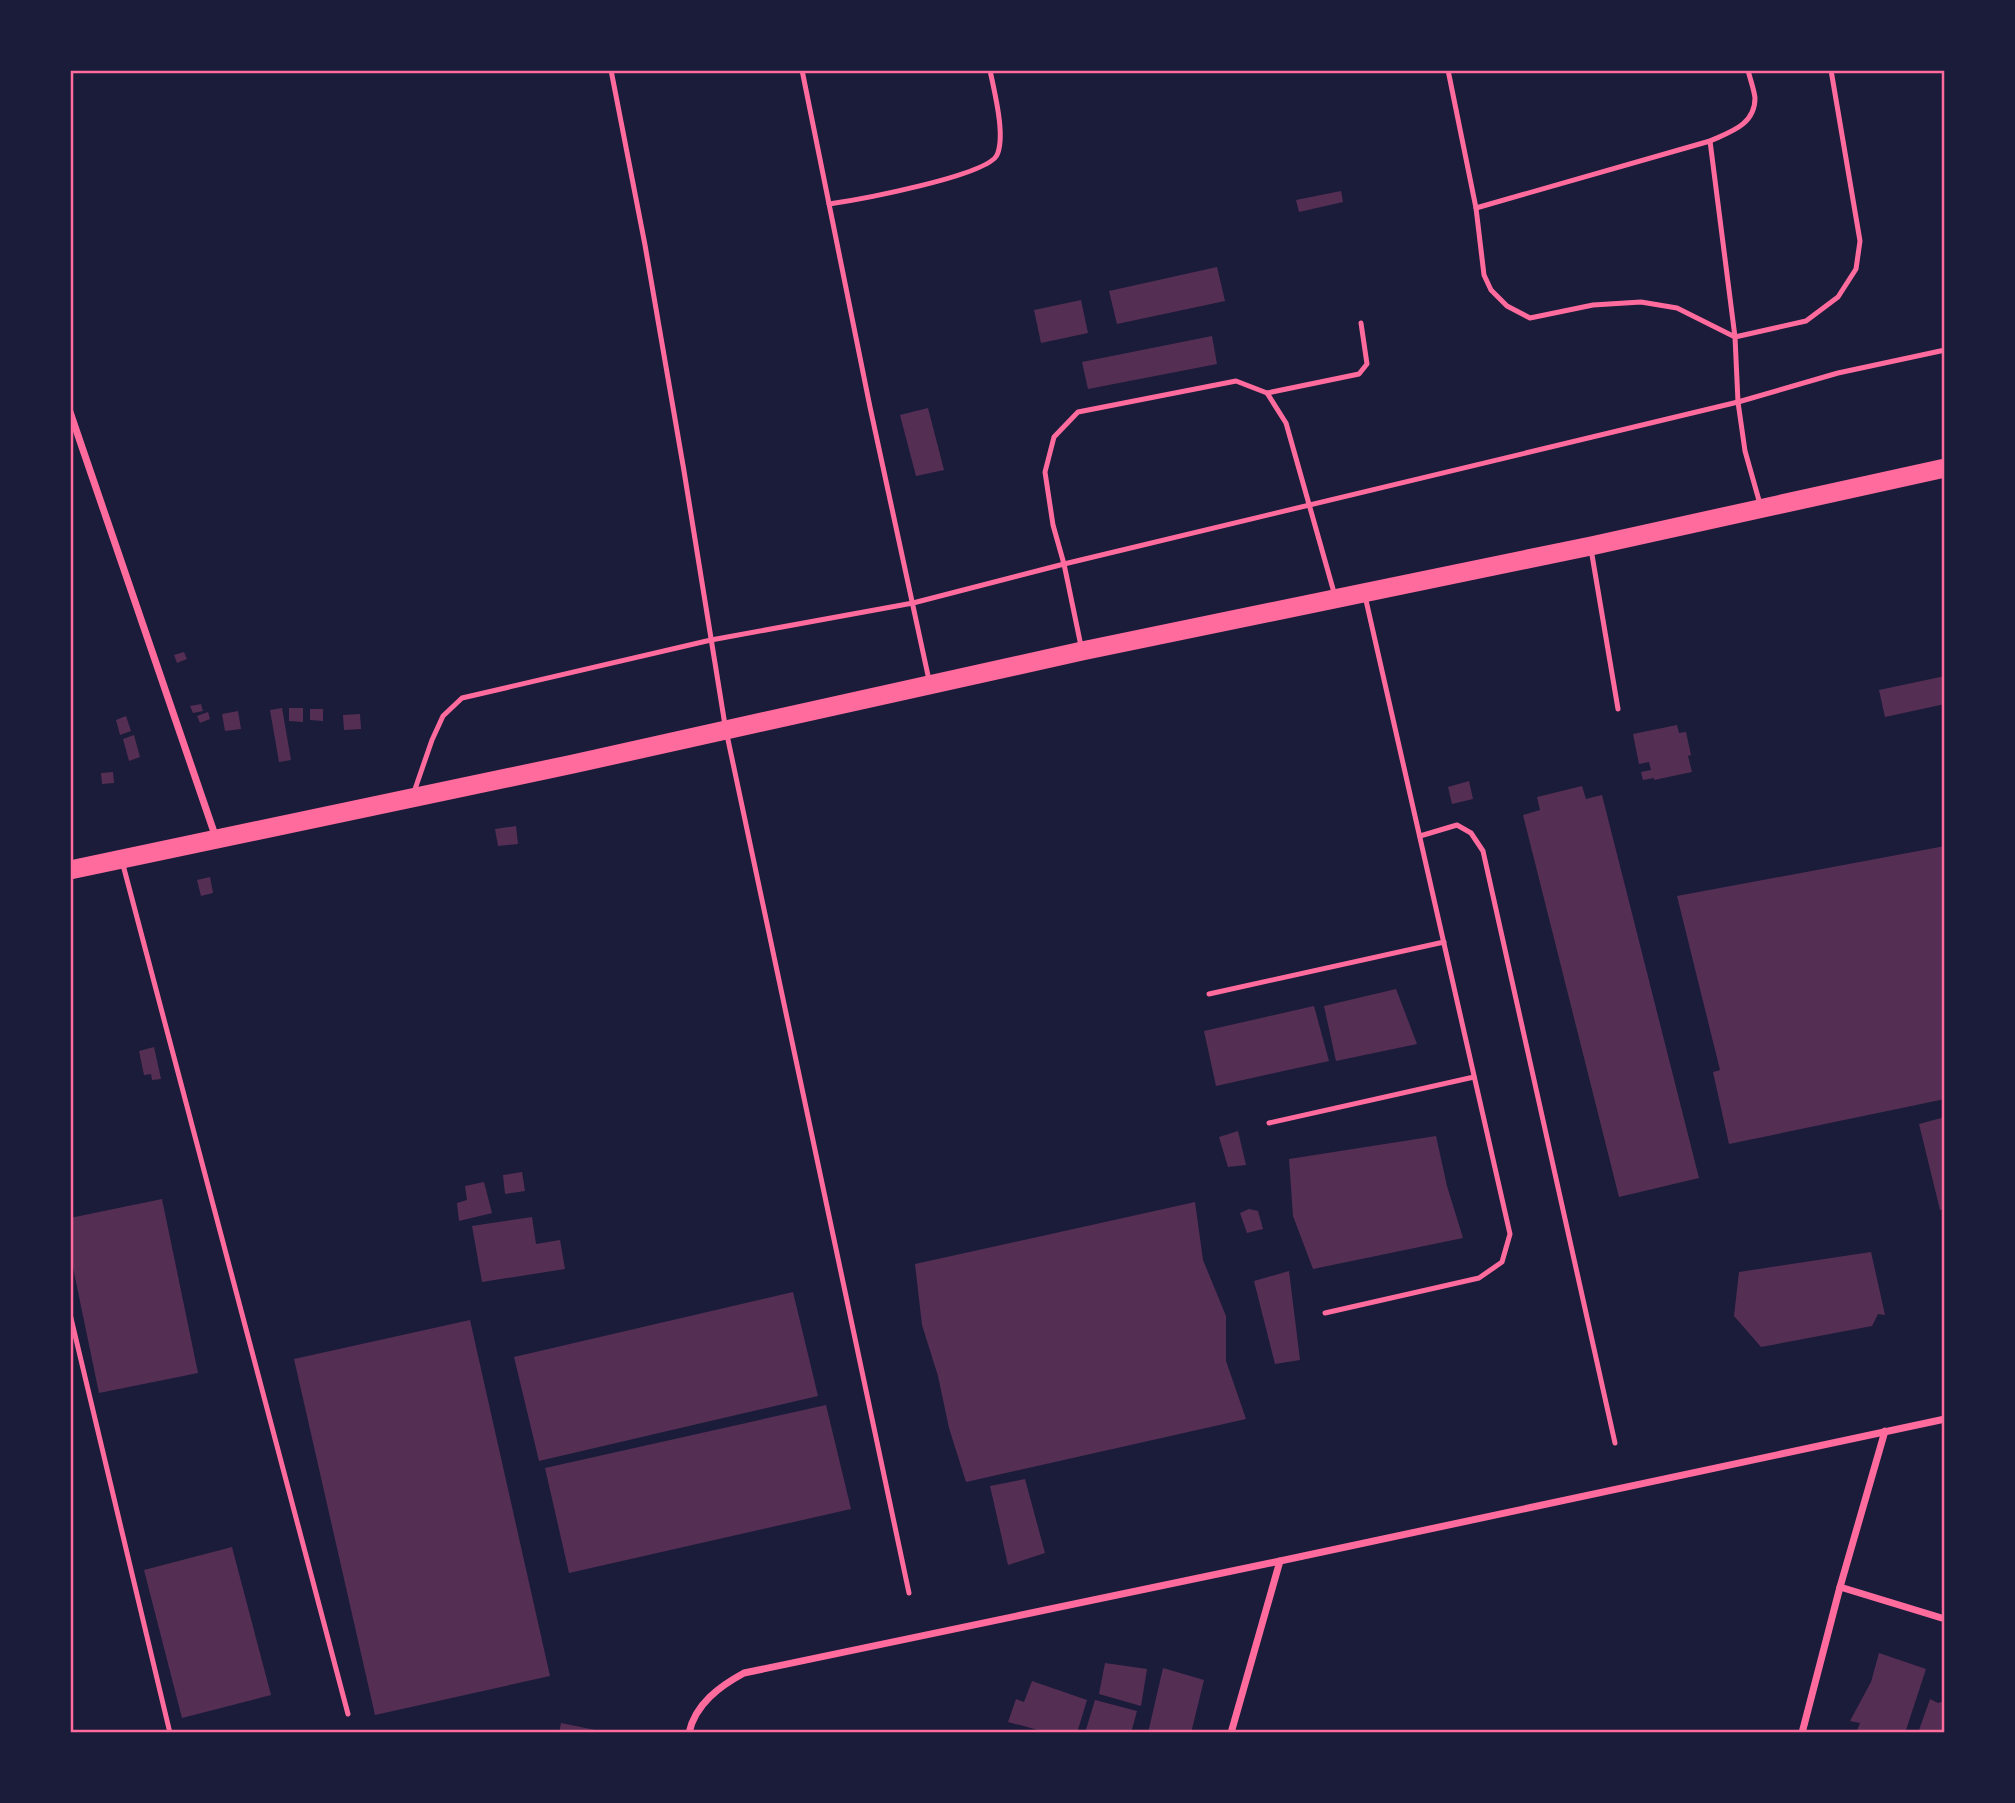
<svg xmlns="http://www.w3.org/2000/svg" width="2015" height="1803" viewBox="0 0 2015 1803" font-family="'Space Grotesk',sans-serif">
  <rect width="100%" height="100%" fill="#1b1b3a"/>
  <g fill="#542f53">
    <path d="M 1341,191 L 1343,202 L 1299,212 L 1296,200 Z"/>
    <path d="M 1217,267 L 1225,301 L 1117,324 L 1109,291 Z"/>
    <path d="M 1081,300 L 1088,333 L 1041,343 L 1034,310 Z"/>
    <path d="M 1212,336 L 1217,364 L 1088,389 L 1082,362 Z"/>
    <path d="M 928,408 L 944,470 L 916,476 L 900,415 Z"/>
    <path d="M 184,652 L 187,659 L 177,663 L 174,655 Z"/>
    <path d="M 1945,676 L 1945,704 L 1885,717 L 1879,690 Z"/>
    <path d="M 201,704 L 203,711 L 193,713 L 190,706 Z"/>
    <path d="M 282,708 L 291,760 L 279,762 L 270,710 Z"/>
    <path d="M 289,708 L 303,708 L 303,722 L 289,721 Z"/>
    <path d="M 310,709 L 323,709 L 323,721 L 310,720 Z"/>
    <path d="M 238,711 L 241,729 L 225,731 L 222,714 Z"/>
    <path d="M 208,712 L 210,719 L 200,723 L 197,716 Z"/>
    <path d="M 360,714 L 361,729 L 344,730 L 343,715 Z"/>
    <path d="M 126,716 L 131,731 L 120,735 L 116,720 Z"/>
    <path d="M 1677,725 L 1679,733 L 1686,732 L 1691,755 L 1688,756 L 1692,772 L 1654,780 L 1654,778 L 1643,780 L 1641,772 L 1651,770 L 1649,762 L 1639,764 L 1633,734 Z"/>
    <path d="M 134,735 L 140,757 L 129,761 L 123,739 Z"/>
    <path d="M 113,772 L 114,783 L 102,784 L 101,773 Z"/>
    <path d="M 1469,781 L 1473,799 L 1452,804 L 1448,787 Z"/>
    <path d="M 1582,786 L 1586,799 L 1602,795 L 1699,1178 L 1619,1197 L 1523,815 L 1540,810 L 1537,797 Z"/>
    <path d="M 516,826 L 518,844 L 498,846 L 495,829 Z"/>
    <path d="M 1945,846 L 1945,1099 L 1729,1144 L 1713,1072 L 1720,1070 L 1677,896 Z"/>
    <path d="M 210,877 L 213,893 L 201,896 L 197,880 Z"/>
    <path d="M 1396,989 L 1417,1044 L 1336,1061 L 1324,1006 Z"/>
    <path d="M 1314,1006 L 1329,1061 L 1216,1086 L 1204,1031 Z"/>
    <path d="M 154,1047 L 161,1079 L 152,1080 L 151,1074 L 144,1075 L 139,1051 Z"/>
    <path d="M 1945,1117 L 1945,1209 L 1940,1210 L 1919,1124 Z"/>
    <path d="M 1238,1131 L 1246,1165 L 1228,1167 L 1219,1137 Z"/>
    <path d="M 1436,1136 L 1447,1186 L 1463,1238 L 1313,1269 L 1293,1216 L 1289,1159 Z"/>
    <path d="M 522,1172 L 525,1191 L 505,1194 L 503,1175 Z"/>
    <path d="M 484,1182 L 492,1213 L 459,1221 L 457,1203 L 467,1200 L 465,1186 Z"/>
    <path d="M 162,1199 L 198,1373 L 99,1393 L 70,1253 L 70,1218 Z"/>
    <path d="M 1195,1202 L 1203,1260 L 1226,1316 L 1226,1361 L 1246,1419 L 966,1482 L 949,1428 L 938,1376 L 922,1325 L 915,1264 Z"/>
    <path d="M 1249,1209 L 1258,1211 L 1263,1229 L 1247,1233 L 1240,1213 Z"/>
    <path d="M 532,1217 L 536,1244 L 560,1240 L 565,1269 L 482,1282 L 472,1226 Z"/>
    <path d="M 1871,1252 L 1885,1315 L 1878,1314 L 1872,1326 L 1761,1347 L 1734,1316 L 1739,1272 Z"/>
    <path d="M 1289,1271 L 1300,1360 L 1275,1364 L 1254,1281 Z"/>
    <path d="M 793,1292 L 818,1396 L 539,1461 L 514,1357 Z"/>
    <path d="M 470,1320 L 550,1676 L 375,1715 L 294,1359 Z"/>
    <path d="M 826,1405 L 851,1509 L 569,1573 L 545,1468 Z"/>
    <path d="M 1025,1479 L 1045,1553 L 1008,1565 L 990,1486 Z"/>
    <path d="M 232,1547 L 271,1695 L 182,1718 L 144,1570 Z"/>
    <path d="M 1879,1653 L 1926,1669 L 1905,1733 L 1856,1733 L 1860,1723 L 1850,1721 L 1871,1682 Z"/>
    <path d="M 1105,1663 L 1147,1669 L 1141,1706 L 1099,1694 Z"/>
    <path d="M 1163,1668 L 1204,1680 L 1191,1733 L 1148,1733 Z"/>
    <path d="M 1032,1681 L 1087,1700 L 1077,1733 L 1041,1733 L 1042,1731 L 1008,1722 L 1016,1699 L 1024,1702 Z"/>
    <path d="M 1930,1699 L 1938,1703 L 1945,1701 L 1945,1733 L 1918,1733 Z"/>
    <path d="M 1095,1700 L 1137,1711 L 1131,1733 L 1085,1733 Z"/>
    <path d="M 561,1723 L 605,1732 L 605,1733 L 559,1733 Z"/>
  </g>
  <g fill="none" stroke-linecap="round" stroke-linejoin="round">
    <g stroke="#ff6b9d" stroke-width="5">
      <path d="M 611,70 L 645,245 L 684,471 L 725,725"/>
      <path d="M 802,70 L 870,407 L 929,680"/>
      <path d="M 1448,70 L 1476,208 L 1484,275 L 1491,290 L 1507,306 L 1530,318 L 1593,305 L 1641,302 L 1677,308 L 1735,337 L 1806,321 L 1838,297 L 1856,269 L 1860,241 L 1831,70"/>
      <path d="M 1710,141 C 1730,132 1755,125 1755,98 C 1754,89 1750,79 1748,70"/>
      <path d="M 829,204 C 857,200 987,176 997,155 C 1006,135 994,91 990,70"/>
      <path d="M 1476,208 L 1710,141 L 1735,337 L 1738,402 L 1745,451 L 1760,504"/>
      <path d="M 1267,393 L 1359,374 L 1367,364 L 1361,323"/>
      <path d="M 1591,549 L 1618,709"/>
      <path d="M 1081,646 L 1064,564 L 1053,525 L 1045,472 L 1054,437 L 1078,412 L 1236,381 L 1267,393 L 1286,423 L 1335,596"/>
      <path d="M 727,735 L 909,1593"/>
      <path d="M 414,792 L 432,740 L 443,716 L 462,698 L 711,640 L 913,603 L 1064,564 L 1738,402 L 1838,373 L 1945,350"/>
      <path d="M 1420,836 L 1457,825 L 1471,833 L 1483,851 L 1615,1443"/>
      <path d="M 122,861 L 348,1714"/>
      <path d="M 1209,994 L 1444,942"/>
      <path d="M 1269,1123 L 1474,1077"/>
      <path d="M 1325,1313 L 1479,1278 L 1502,1262 L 1510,1234 L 1365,596"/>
      <path d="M 70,1314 L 170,1733"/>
    </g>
    <g stroke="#ff6b9d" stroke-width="7">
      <path d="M 70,412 L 216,838"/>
      <path d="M 1840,1587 L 1945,1619"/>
      <path d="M 689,1733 C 695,1704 720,1686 744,1673 L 1280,1561 L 1945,1419"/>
      <path d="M 1231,1733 L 1280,1561"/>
      <path d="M 1802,1733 L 1840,1587 L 1885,1431"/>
    </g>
    <path stroke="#ff6b9d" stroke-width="19" d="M 70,870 L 573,764 L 1082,651 L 1591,546 L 1945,468"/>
  </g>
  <rect width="2015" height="1803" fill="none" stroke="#1b1b3a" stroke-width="144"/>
  <rect x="72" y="72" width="1871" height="1659" fill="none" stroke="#ff6b9d" stroke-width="2.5"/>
</svg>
